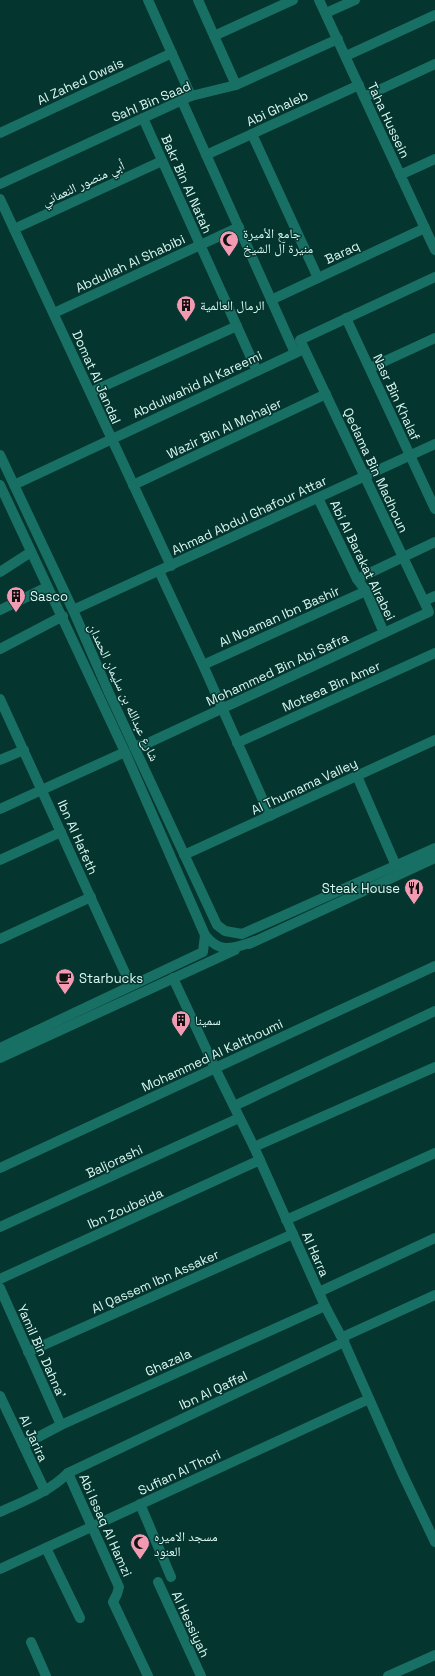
<svg xmlns="http://www.w3.org/2000/svg" width="435" height="1676" viewBox="0 0 435 1676" font-family="'Space Grotesk','Noto Naskh Arabic',sans-serif">
  <rect width="100%" height="100%" fill="#05352f"/>
  <g fill="none" stroke-linecap="round" stroke-linejoin="round">
    <g stroke="#187065" stroke-width="10">
      <path d="M 148,0 L 191,96"/>
      <path d="M 198,0 L 236,85"/>
      <path d="M 319,0 L 435,250"/>
      <path d="M 326,13 L 355,0"/>
      <path d="M 214,36 L 293,0"/>
      <path d="M 346,56 L 435,15"/>
      <path d="M 364,97 L 435,64"/>
      <path d="M 182,101 L 295,353"/>
      <path d="M 143,118 L 257,371"/>
      <path d="M 0,133 L 172,53"/>
      <path d="M 252,134 L 318,278"/>
      <path d="M 206,155 L 359,85"/>
      <path d="M 400,175 L 435,159"/>
      <path d="M 0,184 L 191,96 L 236,85 L 338,39"/>
      <path d="M 0,199 L 171,566"/>
      <path d="M 14,229 L 162,161"/>
      <path d="M 271,300 L 425,228"/>
      <path d="M 54,313 L 239,227"/>
      <path d="M 346,318 L 435,509"/>
      <path d="M 370,368 L 435,338"/>
      <path d="M 91,392 L 237,326"/>
      <path d="M 0,455 L 73,610 L 109,693 L 217,925 L 225,931 L 242,934 L 435,848"/>
      <path d="M 0,485 L 125,752 L 205,935 C 221,955 233,948 255,941"/>
      <path d="M 14,485 L 304,349"/>
      <path d="M 133,485 L 326,394"/>
      <path d="M 318,498 L 357,579 L 366,591 L 384,633"/>
      <path d="M 159,571 L 203,665 L 270,816"/>
      <path d="M 0,572 L 31,552"/>
      <path d="M 357,579 L 435,542"/>
      <path d="M 424,601 L 435,596"/>
      <path d="M 0,610 L 47,587"/>
      <path d="M 73,610 L 435,444"/>
      <path d="M 0,649 L 63,616"/>
      <path d="M 203,665 L 366,591"/>
      <path d="M 0,699 L 131,986"/>
      <path d="M 237,743 L 435,653"/>
      <path d="M 135,746 L 146,744 L 429,612 L 300,340 L 435,277"/>
      <path d="M 0,760 L 24,750"/>
      <path d="M 357,776 L 396,866"/>
      <path d="M 0,809 L 125,752"/>
      <path d="M 184,855 L 435,740"/>
      <path d="M 0,860 L 61,832"/>
      <path d="M 0,939 L 91,897"/>
      <path d="M 249,944 L 435,858"/>
      <path d="M 173,978 L 215,1068 L 254,1147 L 325,1306 L 344,1342 L 402,1473 L 435,1542"/>
      <path d="M 0,1048 L 203,952 L 205,935"/>
      <path d="M 0,1058 L 235,950"/>
      <path d="M 234,1106 L 435,1011"/>
      <path d="M 254,1147 L 435,1067"/>
      <path d="M 0,1168 L 435,966"/>
      <path d="M 286,1220 L 435,1153"/>
      <path d="M 0,1227 L 239,1118"/>
      <path d="M 0,1279 L 260,1160"/>
      <path d="M 0,1288 L 61,1425"/>
      <path d="M 319,1292 L 435,1238"/>
      <path d="M 28,1352 L 293,1234"/>
      <path d="M 0,1396 L 45,1491"/>
      <path d="M 23,1445 L 61,1425 L 325,1306"/>
      <path d="M 68,1473 L 119,1587 L 117,1594 L 113,1602 L 148,1676"/>
      <path d="M 140,1504 L 171,1577"/>
      <path d="M 0,1512 C 24,1501 49,1492 68,1473 L 344,1342 L 345,1336 L 435,1295"/>
      <path d="M 46,1548 L 80,1618"/>
      <path d="M 0,1569 L 369,1399"/>
      <path d="M 158,1582 L 201,1676"/>
      <path d="M 31,1642 L 46,1676"/>
      <path d="M 388,1676 L 435,1655"/>
    </g>
  </g>
  <defs>
    <g id="mosque-pin" transform="scale(1)"><path d="M0 17L-7.5 6A9.5 9.5 0 1 1 7.5 6Z" fill="#f19ab1" stroke="#05352f"/><path d="M3.5-4.9A6 6 0 1 0 3.5 4.9A5 5 0 1 1 3.5-4.9Z" fill="#111"/></g>
    <g id="building-pin" transform="scale(1)"><path d="M0 17L-7.5 6A9.5 9.5 0 1 1 7.5 6Z" fill="#f19ab1" stroke="#05352f"/><path d="M-4-6H4V6H1V3H-1V6H-4ZM-2.5-4.3h1.7v1.8h-1.7ZM.8-4.3h1.7v1.8H.8ZM-2.5-1h1.7V.8h-1.7ZM.8-1h1.7V.8H.8Z" fill="#111"/></g>
    <g id="restaurant-pin" transform="scale(1)"><path d="M0 17L-7.5 6A9.5 9.5 0 1 1 7.5 6Z" fill="#f19ab1" stroke="#05352f"/><path d="M-5-6h1v4h1v-4h1v4h1v-4h1v5L-1.5 .5V6h-2V.5L-5-1ZM5-6V6H3V1.5H1.5Q1.5-4 5-6Z" fill="#111"/></g>
    <g id="cafe-pin" transform="scale(1)"><path d="M0 17L-7.5 6A9.5 9.5 0 1 1 7.5 6Z" fill="#f19ab1" stroke="#05352f"/><path d="M-5.5-4.5H6V0H3Q3 3.5 0 3.5H-2.5Q-5.5 3.5-5.5 0ZM3-3.2v2h1.7v-2ZM-6 4.5H4V6H-6Z" fill="#111"/></g>
  </defs>
  <g fill-rule="evenodd">
    <use href="#mosque-pin" x="229" y="240"/>
    <use href="#building-pin" x="186" y="305"/>
    <use href="#building-pin" x="16" y="596"/>
    <use href="#restaurant-pin" x="414" y="888"/>
    <use href="#cafe-pin" x="65" y="978"/>
    <use href="#building-pin" x="181" y="1020"/>
    <use href="#mosque-pin" x="140" y="1543"/>
  </g>
  <g text-anchor="middle" stroke-width="3" stroke-linejoin="round" paint-order="stroke">
    <g font-size="13" fill="#dbf8f2" stroke="#05352f">
      <text transform="translate(80 81) rotate(-25)" y="5">Al Zahed Owais</text>
      <text transform="translate(151 101) rotate(-23)" y="5">Sahl Bin Saad</text>
      <text transform="translate(277 108) rotate(-25)" y="5">Abi Ghaleb</text>
      <text transform="translate(389 120) rotate(65)" y="5">Taha Hussein</text>
      <text transform="translate(83 183) rotate(-25)" y="5">أبي منصور النعماني</text>
      <text transform="translate(187 184) rotate(66)" y="5">Bakr Bin Al Natah</text>
      <text transform="translate(342 252) rotate(-25)" y="5">Baraq</text>
      <text transform="translate(130 263) rotate(-25)" y="5">Abdullah Al Shabibi</text>
      <text transform="translate(97 377) rotate(66)" y="5">Domat Al Jandal</text>
      <text transform="translate(197 384) rotate(-25)" y="5">Abdulwahid Al Kareemi</text>
      <text transform="translate(397 397) rotate(65)" y="5">Nasr Bin Khalaf</text>
      <text transform="translate(224 428) rotate(-25)" y="5">Wazir Bin Al Mohajer</text>
      <text transform="translate(376 470) rotate(65)" y="5">Qedama Bin Madhoun</text>
      <text transform="translate(249 515) rotate(-25)" y="5">Ahmad Abdul Ghafour Attar</text>
      <text transform="translate(363 560) rotate(64)" y="5">Abi Al Barakat Alrabei</text>
      <text transform="translate(279 616) rotate(-24)" y="5">Al Noaman Ibn Bashir</text>
      <text transform="translate(277 669) rotate(-25)" y="5">Mohammed Bin Abi Safra</text>
      <text transform="translate(331 686) rotate(-24)" y="5">Moteea Bin Amer</text>
      <text transform="translate(124 692) rotate(65)" y="5">شارع عبدالله بن سليمان الحمدان</text>
      <text transform="translate(304 786) rotate(-25)" y="5">Al Thumama Valley</text>
      <text transform="translate(78 837) rotate(66)" y="5">Ibn Al Hafeth</text>
      <text transform="translate(212 1055) rotate(-25)" y="5">Mohammed Al Kalthoumi</text>
      <text transform="translate(114 1161) rotate(-25)" y="5">Baljorashi</text>
      <text transform="translate(125 1208) rotate(-24)" y="5">Ibn Zoubeida</text>
      <text transform="translate(316 1254) rotate(66)" y="5">Al Harra</text>
      <text transform="translate(155 1281) rotate(-24)" y="5">Al Qassem Ibn Assaker</text>
      <text transform="translate(42 1351) rotate(66)" y="5">Yamil Bin Dahna'</text>
      <text transform="translate(168 1362) rotate(-24)" y="5">Ghazala</text>
      <text transform="translate(213 1390) rotate(-25)" y="5">Ibn Al Qaffal</text>
      <text transform="translate(34 1438) rotate(65)" y="5">Al Jarira</text>
      <text transform="translate(179 1472) rotate(-25)" y="5">Sufian Al Thori</text>
      <text transform="translate(106 1525) rotate(66)" y="5">Abi Issaq Al Hamzi</text>
      <text transform="translate(191 1624) rotate(65)" y="5">Al Hessiyah</text>
    </g>
    <g font-size="13" fill="#dbf8f2" stroke="#05352f" text-anchor="start">
      <text x="243" y="238">جامع الأميرة<tspan x="243" dy="15">منيرة آل الشيخ</tspan></text>
      <text x="200" y="310">الرمال العالمية</text>
      <text x="30" y="601">Sasco</text>
      <text x="400" y="893" text-anchor="end">Steak House</text>
      <text x="79" y="983">Starbucks</text>
      <text x="195" y="1025">سمينا</text>
      <text x="154" y="1541">مسجد الاميره<tspan x="154" dy="15">العنود</tspan></text>
    </g>
  </g>
</svg>
